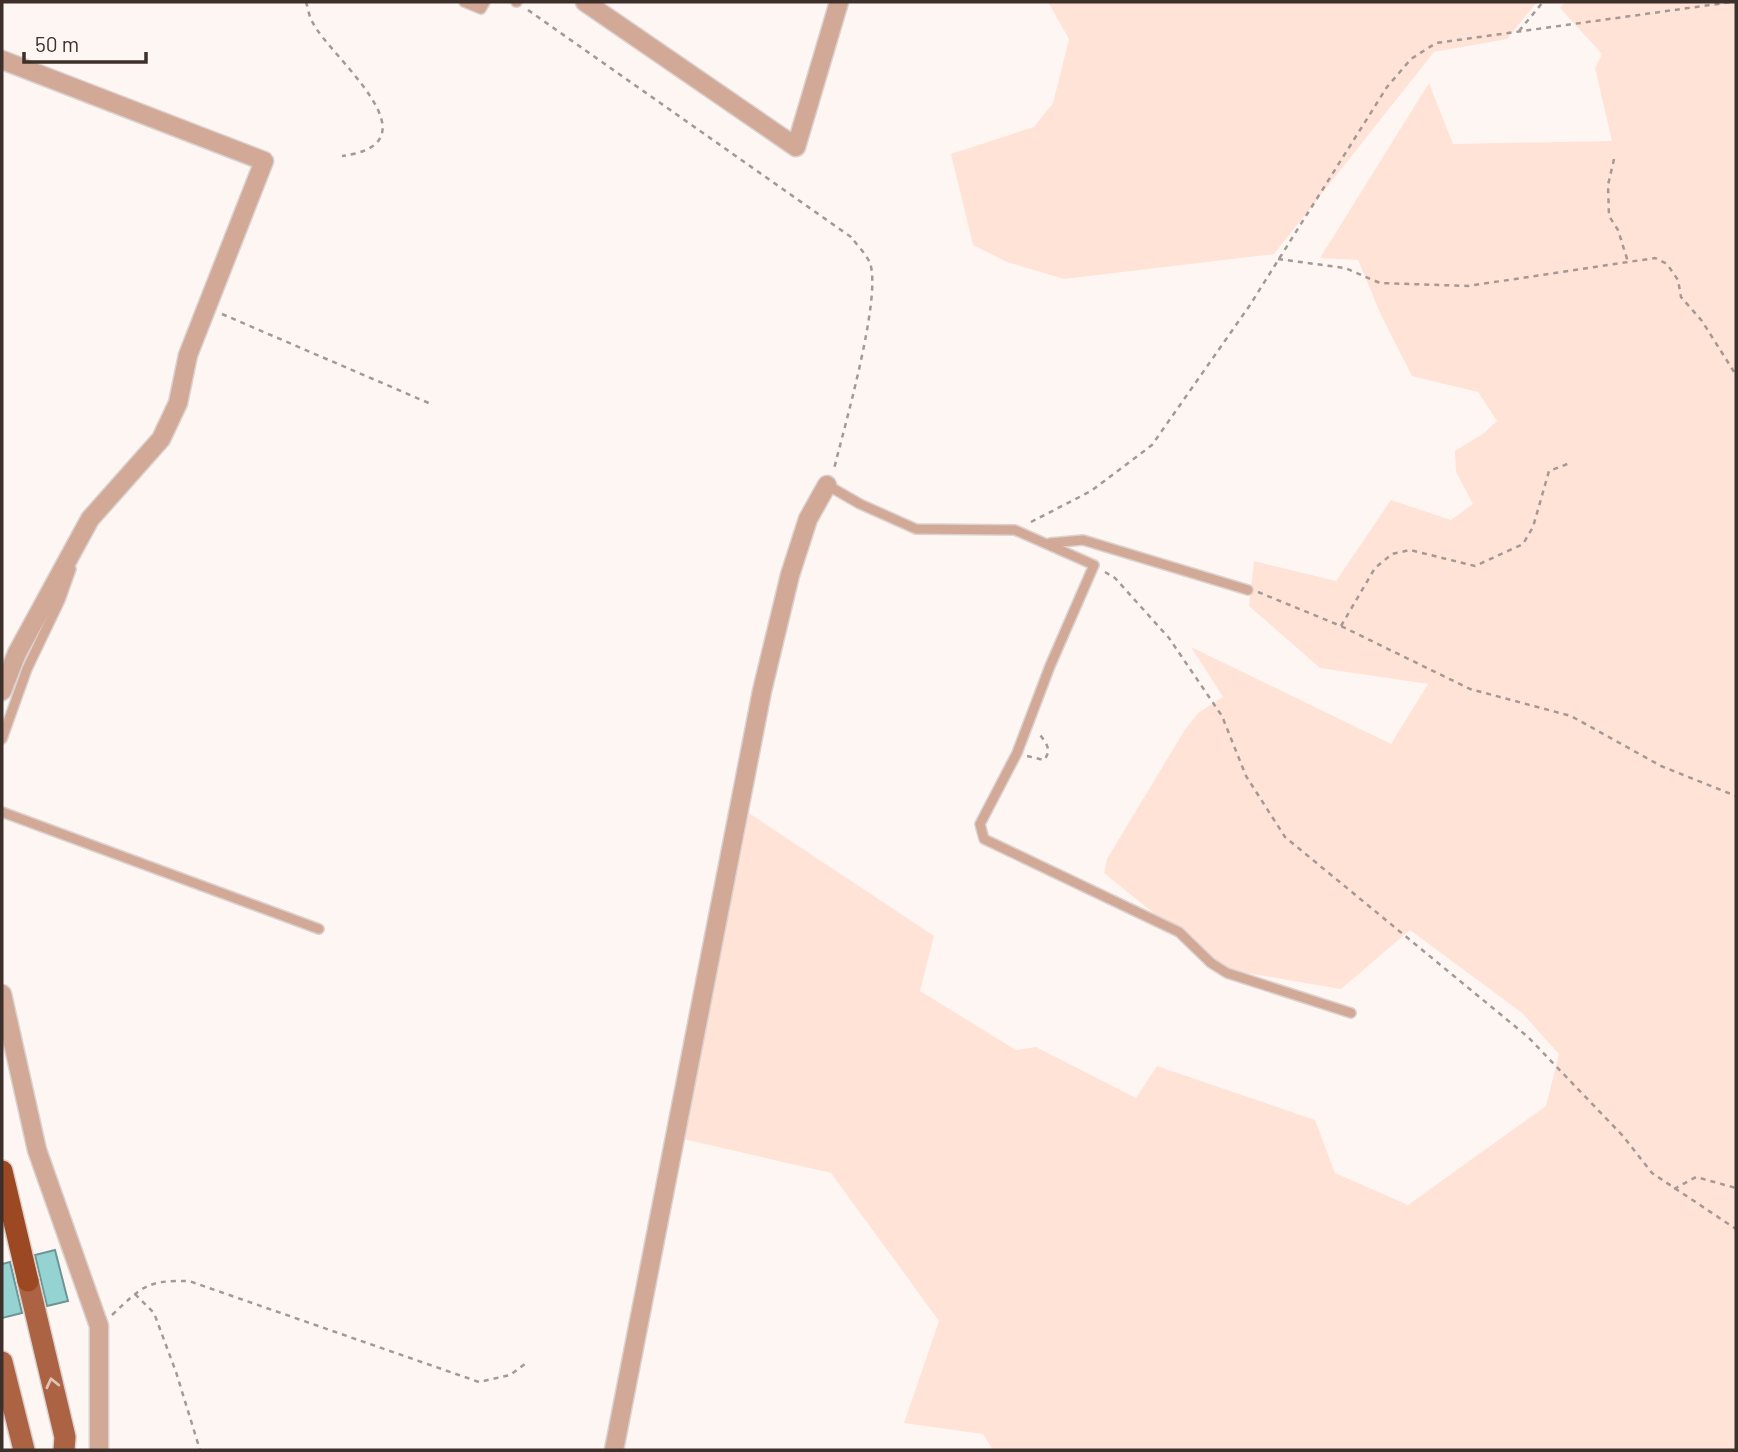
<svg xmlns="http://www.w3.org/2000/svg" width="1738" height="1452" viewBox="0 0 1738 1452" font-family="Barlow,sans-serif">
  <rect width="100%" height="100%" fill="#fef6f3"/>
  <g fill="#ffe3d7">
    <path d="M 1048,2 L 1537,2 L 1507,39 L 1434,52 L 1274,254 L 1064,279 L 1007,262 L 973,245 L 951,154 L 1034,127 L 1053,103 L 1069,39 Z"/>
    <path d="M 1565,2 L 1736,2 L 1736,1450 L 993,1450 L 983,1434 L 904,1423 L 939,1321 L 831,1173 L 683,1139 L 749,813 L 934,936 L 920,991 L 1016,1050 L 1036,1047 L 1136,1098 L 1157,1066 L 1315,1120 L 1335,1173 L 1408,1205 L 1546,1106 L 1559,1054 L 1522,1013 L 1410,930 L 1341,989 L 1223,969 L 1104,873 L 1107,859 L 1184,731 L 1198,713 L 1223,697 L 1191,647 L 1391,744 L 1428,684 L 1320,668 L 1249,606 L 1254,561 L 1336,581 L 1391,500 L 1451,520 L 1473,504 L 1456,472 L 1455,451 L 1484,433 L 1497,421 L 1478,392 L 1412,376 L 1381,315 L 1358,260 L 1320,258 L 1429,83 L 1453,144 L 1612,141 L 1595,68 L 1602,54 L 1560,8 Z"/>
  </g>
  <g fill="#95d3d3" stroke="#6c9696" stroke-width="2">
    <path d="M 55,1250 L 68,1301 L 47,1306 L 35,1255 Z"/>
    <path d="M 10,1262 L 22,1313 L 2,1318 L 2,1264 Z"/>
  </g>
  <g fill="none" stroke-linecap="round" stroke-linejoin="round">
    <g stroke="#dbd2cf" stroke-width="12">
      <g id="lane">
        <path d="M 464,2 L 481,9 L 485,2"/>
        <path d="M 516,2 L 517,2"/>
        <path d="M 827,485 L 860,504 L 916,529 L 1015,530 L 1094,565 L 1050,666 L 1017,753 L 980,824 L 984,839 L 1179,932 L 1211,963 L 1227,973 L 1351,1013"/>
        <path d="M 1050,543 L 1083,540 L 1248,590"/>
        <path d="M 2,739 L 27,669 L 60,600 L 71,569"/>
        <path d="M 2,812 L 319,929"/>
      </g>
    </g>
    <g stroke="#dbd2cf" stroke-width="21">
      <g id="street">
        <path d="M 585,2 L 796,147 L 839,2"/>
        <path d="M 2,60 L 264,161 L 188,355 L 178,403 L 161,439 L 90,519 L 17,653 L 2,691"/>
        <path d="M 2,994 L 37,1150 L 99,1326 L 99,1450"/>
        <path d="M 614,1450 L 762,691 L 790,575 L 808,519 L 827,485"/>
      </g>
    </g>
    <g stroke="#dbd2cf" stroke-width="24">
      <g id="primary">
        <path d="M 28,1281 L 65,1437 L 64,1450"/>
        <path d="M 2,1362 L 24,1450"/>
      </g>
    </g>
    <g stroke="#dbd2cf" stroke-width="24">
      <path id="highway" d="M 2,1171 L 28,1281"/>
    </g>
    <g stroke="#a49995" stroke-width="2.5" stroke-dasharray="5 5" stroke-linecap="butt">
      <path d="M 306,2 C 308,8 309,17 313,23 C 330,57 441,143 342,156"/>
      <path d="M 528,10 L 851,237 C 857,245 866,254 870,263 C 882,298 844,428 834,469"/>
      <path d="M 1519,31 L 1543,2"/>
      <path d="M 1614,159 L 1608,185 L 1609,216 L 1618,230 L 1628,262"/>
      <path d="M 1278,259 L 1345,268 L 1380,283 L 1468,286 L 1655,258 L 1667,264 L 1678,280 L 1681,297 L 1702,321 L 1736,375"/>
      <path d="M 222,314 L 431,404"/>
      <path d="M 1031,522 L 1091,491 L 1152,445 L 1250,305 L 1387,87 L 1411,59 L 1436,43 L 1732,2"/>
      <path d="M 1105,572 L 1115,578 L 1169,638 L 1222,716 L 1246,776 L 1285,837 L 1528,1037 L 1623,1136 L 1652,1173 L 1736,1229"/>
      <path d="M 1258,592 L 1341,626 L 1470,689 L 1571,716 L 1661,766 L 1736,796"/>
      <path d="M 1341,626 L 1375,568 L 1392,554 L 1410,550 L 1475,566 L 1523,544 L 1533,527 L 1549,471 L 1570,463"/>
      <path d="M 1027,756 L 1044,760 C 1053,749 1045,742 1038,732"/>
      <path d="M 1674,1189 L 1696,1177 L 1736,1188"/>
      <path d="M 135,1294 L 154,1313 L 176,1372 L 200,1450"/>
      <path d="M 112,1315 C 142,1287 146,1280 189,1281 L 479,1382 L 510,1375 L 525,1364"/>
    </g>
    <use href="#lane" stroke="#d2a897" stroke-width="9"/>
    <use href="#street" stroke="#d2a897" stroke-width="18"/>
    <use href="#primary" stroke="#ac6344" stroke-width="21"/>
    <use href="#highway" stroke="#9c4822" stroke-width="21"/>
  </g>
  <defs><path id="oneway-chevron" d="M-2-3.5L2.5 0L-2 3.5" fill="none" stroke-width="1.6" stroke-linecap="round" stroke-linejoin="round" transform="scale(1.75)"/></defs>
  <use stroke="#e1c3b6" href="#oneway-chevron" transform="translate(52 1383) rotate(-103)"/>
  <rect width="1738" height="1452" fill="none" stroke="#3d2f29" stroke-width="7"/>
  <path d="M24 52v10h122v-10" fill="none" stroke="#3d2f29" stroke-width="3.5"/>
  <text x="35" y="52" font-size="21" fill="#3d2f29" stroke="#fef6f3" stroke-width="5" paint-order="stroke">50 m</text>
</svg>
